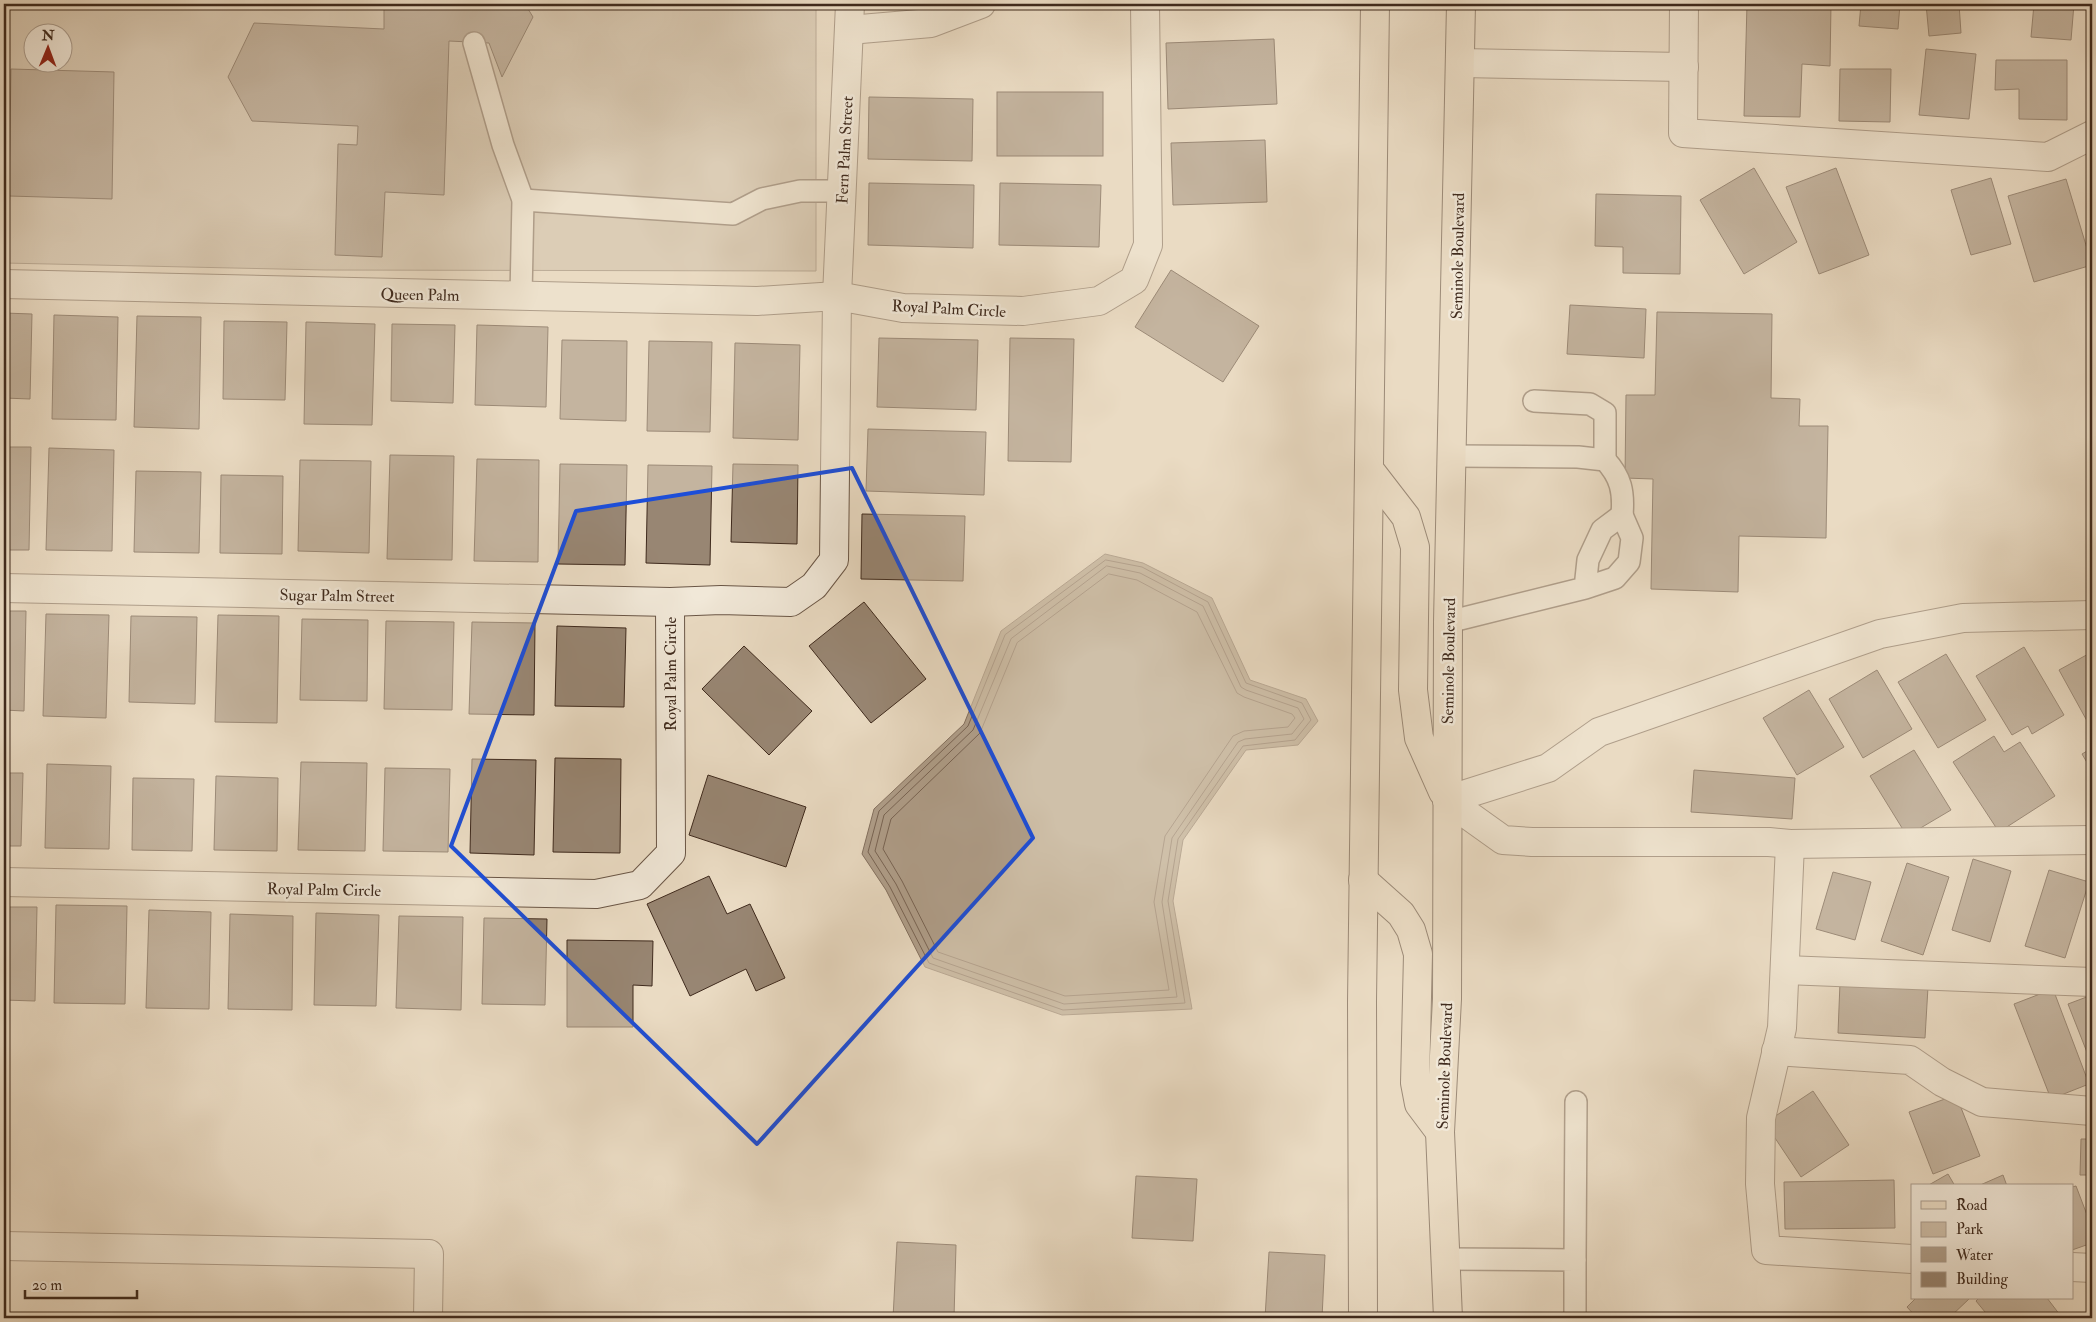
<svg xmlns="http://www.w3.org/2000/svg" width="2096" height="1322" viewBox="0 0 2096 1322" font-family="'IM FELL Double Pica',serif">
  <rect width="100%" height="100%" fill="#eadbc3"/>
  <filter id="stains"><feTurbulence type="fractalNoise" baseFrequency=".004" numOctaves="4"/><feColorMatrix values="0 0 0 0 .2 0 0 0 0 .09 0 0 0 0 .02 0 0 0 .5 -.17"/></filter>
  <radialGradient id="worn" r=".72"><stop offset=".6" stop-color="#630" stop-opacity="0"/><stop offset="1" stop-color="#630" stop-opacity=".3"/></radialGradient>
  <path fill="#cdbda7" stroke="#867462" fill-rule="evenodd" d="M 4,4 L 816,4 L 816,271 L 325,270 L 4,263 ZM 32,32 L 62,32 L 62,62 L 32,62 Z"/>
  <path fill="#b09f8b" stroke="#83705f" d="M 1105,554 L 1143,563 L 1212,598 L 1250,680 L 1306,699 L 1318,721 L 1298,745 L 1246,750 L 1183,840 L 1173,901 L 1192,1009 L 1062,1015 L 925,967 L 886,890 L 862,854 L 874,809 L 964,724 L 1001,631 Z"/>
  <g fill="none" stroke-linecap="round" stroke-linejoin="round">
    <g stroke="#786454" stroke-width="1">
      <path d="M 1106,560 L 1142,567 L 1208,602 L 1246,683 L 1302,703 L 1311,720 L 1295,740 L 1243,746 L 1178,839 L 1168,901 L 1185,1003 L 1063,1010 L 929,963 L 890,887 L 868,852 L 879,811 L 968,726 L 1005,635 Z"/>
      <path d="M 1107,566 L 1140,573 L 1203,606 L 1241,687 L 1246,690 L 1298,708 L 1304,719 L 1292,734 L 1245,739 L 1238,742 L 1172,838 L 1162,902 L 1177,997 L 1064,1004 L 933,958 L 896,884 L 875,851 L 884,815 L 973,730 L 1011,639 Z"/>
      <path d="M 1109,574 L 1137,580 L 1197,612 L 1237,693 L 1244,697 L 1292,714 L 1295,718 L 1288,727 L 1244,731 L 1233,736 L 1165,836 L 1154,902 L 1169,990 L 1065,996 L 938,952 L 902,881 L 883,849 L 891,819 L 980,733 L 1017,643 Z"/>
    </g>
  </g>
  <g fill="#988673" stroke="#3f2a1d">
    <path d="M 384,4 L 525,4 L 533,17 L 502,77 L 489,43 L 449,41 L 444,195 L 385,192 L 382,257 L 335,255 L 338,144 L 357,145 L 358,126 L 252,121 L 228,77 L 254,23 L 384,29 Z"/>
    <path d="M 1747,4 L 1831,4 L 1830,66 L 1802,64 L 1800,117 L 1744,116 Z"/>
    <path d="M 1861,4 L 1900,4 L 1898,29 L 1859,26 Z"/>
    <path d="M 1926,4 L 1959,4 L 1961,33 L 1929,36 Z"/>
    <path d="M 2034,4 L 2074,4 L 2071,40 L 2031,37 Z"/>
    <path d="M 1274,39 L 1277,104 L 1168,109 L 1166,43 Z"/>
    <path d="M 1926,49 L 1976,54 L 1969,119 L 1919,115 Z"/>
    <path d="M 1996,60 L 2067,60 L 2067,120 L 2019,119 L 2019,89 L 1995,90 Z"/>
    <path d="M 11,69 L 114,72 L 112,199 L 9,196 Z"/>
    <path d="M 1840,69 L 1891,69 L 1890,122 L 1839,121 Z"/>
    <rect x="997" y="92" width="106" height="64"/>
    <path d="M 869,97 L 973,99 L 972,161 L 868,159 Z"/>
    <path d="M 1265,140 L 1267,202 L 1173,205 L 1171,143 Z"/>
    <path d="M 1754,168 L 1797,242 L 1744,274 L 1700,200 Z"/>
    <path d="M 1836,168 L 1869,255 L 1819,274 L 1786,187 Z"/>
    <path d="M 1991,178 L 2011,244 L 1971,255 L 1951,190 Z"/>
    <path d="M 2066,179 L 2092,265 L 2034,282 L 2008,196 Z"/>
    <path d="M 869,183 L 974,185 L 973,248 L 868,245 Z"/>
    <path d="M 1000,183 L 1101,185 L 1099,247 L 999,245 Z"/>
    <path d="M 1596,194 L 1681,196 L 1680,274 L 1623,273 L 1623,247 L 1595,246 Z"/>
    <path d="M 1171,270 L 1259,326 L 1223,382 L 1135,327 Z"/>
    <path d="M 1570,305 L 1646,309 L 1644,358 L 1567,354 Z"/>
    <path d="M 1657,312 L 1772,314 L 1771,398 L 1800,399 L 1799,426 L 1828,426 L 1826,538 L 1739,536 L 1738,592 L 1651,589 L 1653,479 L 1625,478 L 1626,395 L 1655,395 Z"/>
    <path d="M 4,313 L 32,314 L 30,399 L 4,398 Z"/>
    <path d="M 54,315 L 118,317 L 116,420 L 52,419 Z"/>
    <path d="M 137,316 L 201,317 L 199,429 L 134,427 Z"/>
    <path d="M 224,321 L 287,322 L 285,400 L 223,399 Z"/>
    <path d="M 306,322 L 375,324 L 372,425 L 304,424 Z"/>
    <path d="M 392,324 L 455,325 L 453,403 L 391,401 Z"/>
    <path d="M 477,325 L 548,327 L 546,407 L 475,405 Z"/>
    <path d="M 879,338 L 978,340 L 976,410 L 877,407 Z"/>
    <path d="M 1010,338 L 1074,339 L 1071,462 L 1008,461 Z"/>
    <path d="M 562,340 L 627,341 L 626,421 L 560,419 Z"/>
    <path d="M 649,341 L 712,342 L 710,432 L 647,431 Z"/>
    <path d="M 735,343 L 800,345 L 798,440 L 733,438 Z"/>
    <path d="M 868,429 L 986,432 L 984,495 L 866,491 Z"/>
    <path d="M 4,447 L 31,447 L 29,550 L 4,550 Z"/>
    <path d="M 49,448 L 114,450 L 112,551 L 46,550 Z"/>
    <path d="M 390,455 L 454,456 L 452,560 L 387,559 Z"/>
    <path d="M 477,459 L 539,460 L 538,562 L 474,561 Z"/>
    <path d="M 300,460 L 371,461 L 369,553 L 298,551 Z"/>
    <path d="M 560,464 L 627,465 L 625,565 L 558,564 Z"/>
    <path d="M 733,464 L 798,465 L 797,544 L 731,542 Z"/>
    <path d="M 648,465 L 712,466 L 710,565 L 646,563 Z"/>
    <path d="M 136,471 L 201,472 L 199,553 L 134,552 Z"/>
    <path d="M 221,475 L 283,476 L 282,554 L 220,553 Z"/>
    <path d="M 862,514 L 965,516 L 963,581 L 861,579 Z"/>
    <path d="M 864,602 L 926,679 L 871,723 L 809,646 Z"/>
    <path d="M 4,611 L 26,611 L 24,711 L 4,710 Z"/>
    <path d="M 46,614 L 109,615 L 106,718 L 43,716 Z"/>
    <path d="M 218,615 L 279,616 L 277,723 L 215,722 Z"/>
    <path d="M 131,616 L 197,617 L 195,704 L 129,702 Z"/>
    <path d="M 302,619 L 368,620 L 367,701 L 300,700 Z"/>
    <path d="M 386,621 L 454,622 L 452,710 L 384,709 Z"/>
    <path d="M 472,622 L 535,623 L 534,715 L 469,714 Z"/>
    <path d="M 557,626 L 626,628 L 624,707 L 555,706 Z"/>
    <path d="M 744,646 L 812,711 L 769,755 L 702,689 Z"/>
    <path d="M 2024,647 L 2064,715 L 2032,734 L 2028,726 L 2012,735 L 1976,676 Z"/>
    <path d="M 2092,652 L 2092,730 L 2059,670 Z"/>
    <path d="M 1946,654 L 1986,720 L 1938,748 L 1898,682 Z"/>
    <path d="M 1877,670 L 1912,729 L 1863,758 L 1829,699 Z"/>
    <path d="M 1809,690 L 1844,747 L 1797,775 L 1763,718 Z"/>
    <path d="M 1994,736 L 2004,752 L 2020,742 L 2055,796 L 1999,832 L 1953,762 Z"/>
    <path d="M 2092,748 L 2092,771 L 2082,754 Z"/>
    <path d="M 1914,750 L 1951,810 L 1907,836 L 1870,776 Z"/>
    <path d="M 555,758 L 621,759 L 620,853 L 553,852 Z"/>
    <path d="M 472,759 L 536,760 L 534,855 L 470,853 Z"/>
    <path d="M 301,762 L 367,763 L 365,851 L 298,850 Z"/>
    <path d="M 47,764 L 111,766 L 109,849 L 45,848 Z"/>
    <path d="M 385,768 L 450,769 L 448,852 L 383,851 Z"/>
    <path d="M 1694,770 L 1795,778 L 1792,819 L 1691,812 Z"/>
    <path d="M 4,773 L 23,773 L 21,846 L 4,846 Z"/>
    <path d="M 708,775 L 806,807 L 786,867 L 689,835 Z"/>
    <path d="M 216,776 L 278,778 L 277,851 L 214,850 Z"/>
    <path d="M 133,778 L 194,779 L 192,851 L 132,850 Z"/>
    <path d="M 1973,859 L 2011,871 L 1990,942 L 1952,930 Z"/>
    <path d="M 1907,863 L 1949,877 L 1923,955 L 1881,941 Z"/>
    <path d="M 2049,870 L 2089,882 L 2065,958 L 2025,946 Z"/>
    <path d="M 1833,872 L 1871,882 L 1855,940 L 1816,929 Z"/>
    <path d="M 709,876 L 727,914 L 750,904 L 785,978 L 756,991 L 746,969 L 690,996 L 647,904 Z"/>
    <path d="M 56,905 L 127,906 L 125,1004 L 54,1003 Z"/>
    <path d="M 4,907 L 37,907 L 35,1001 L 4,1000 Z"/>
    <path d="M 149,910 L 211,912 L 209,1009 L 146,1008 Z"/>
    <path d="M 316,913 L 379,915 L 376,1006 L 314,1005 Z"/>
    <path d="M 230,914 L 293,916 L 292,1010 L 228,1009 Z"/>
    <path d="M 399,916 L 463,917 L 461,1010 L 396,1008 Z"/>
    <path d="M 484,918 L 547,919 L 545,1005 L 482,1004 Z"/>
    <path d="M 567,940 L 653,941 L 652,986 L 633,985 L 633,1027 L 567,1027 Z"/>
    <path d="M 1840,983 L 1928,987 L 1925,1038 L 1838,1033 Z"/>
    <path d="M 2053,989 L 2089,1084 L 2051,1099 L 2014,1004 Z"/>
    <path d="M 2092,995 L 2092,1065 L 2068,1004 Z"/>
    <path d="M 1813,1091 L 1849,1145 L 1801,1177 L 1765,1123 Z"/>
    <path d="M 1956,1095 L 1980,1156 L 1933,1174 L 1909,1112 Z"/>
    <path d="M 2081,1139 L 2092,1139 L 2092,1175 L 2080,1175 Z"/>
    <path d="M 1948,1174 L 1955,1186 L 1927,1186 Z"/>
    <path d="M 2003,1175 L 2007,1186 L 1978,1186 Z"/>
    <path d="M 1136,1176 L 1197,1179 L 1193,1241 L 1132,1238 Z"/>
    <path d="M 1894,1180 L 1895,1228 L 1785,1229 L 1784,1182 Z"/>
    <path d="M 2076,1186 L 2092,1228 L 2092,1243 L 2072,1250 L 2072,1187 Z"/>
    <path d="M 897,1242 L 956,1245 L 954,1318 L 893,1318 Z"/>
    <path d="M 1269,1252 L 1325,1255 L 1322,1318 L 1265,1318 Z"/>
    <path d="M 1916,1298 L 1970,1298 L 1949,1318 L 1917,1318 L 1907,1307 Z"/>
    <path d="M 1979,1298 L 2047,1298 L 2060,1315 L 2056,1318 L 1990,1318 L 1976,1301 Z"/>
  </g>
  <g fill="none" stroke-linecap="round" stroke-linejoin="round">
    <g stroke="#6a5646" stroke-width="24">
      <g id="lane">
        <path d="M 474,43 L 503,145 L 523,200 L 521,296"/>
        <path d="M 523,200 L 733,214 L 762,199 L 800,191 L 841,191"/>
        <path d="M 1534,401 L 1590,404 L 1605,413 L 1605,460"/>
        <path d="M 1453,456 L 1578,457 L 1605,460 C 1621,477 1624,492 1622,515"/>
        <path d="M 1448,622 L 1585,588 L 1588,560 L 1602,530 L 1622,515 L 1632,538 L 1629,562 L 1615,578 L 1585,588"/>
        <path d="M 1446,1259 L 1575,1260 L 1575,1318"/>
        <path d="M 1575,1260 L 1576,1102"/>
      </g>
    </g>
    <g stroke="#6a5646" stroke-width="30">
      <g id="street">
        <path d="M 1684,4 L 1683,133 L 2048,157 L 2092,135"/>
        <path d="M 849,30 L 931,23 L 981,4"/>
        <path d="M 1461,63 L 1684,67"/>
        <path d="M 4,284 L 757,301 L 837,296 L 903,308 L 1023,311 L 1099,301 L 1134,280 L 1148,245 L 1145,4"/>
        <path d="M 4,588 L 670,602 L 721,600 L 791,602 L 814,586 L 834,560 L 837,296 L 850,4"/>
        <path d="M 1447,800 L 1548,768 L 1599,732 L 1880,634 L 1963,618 L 2092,615"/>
        <path d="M 1447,800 L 1503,840 L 1532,842 L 1769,842 L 1790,844 L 2092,840"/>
        <path d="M 1790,844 L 1782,1028 L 1761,1118 L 1760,1184 L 1766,1250 L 1912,1259"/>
        <path d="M 4,882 L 596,894 L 640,885 L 671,853 L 670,602"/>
        <path d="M 1785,970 L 2092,982"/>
        <path d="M 1776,1051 L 1910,1060 L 1942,1082 L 1982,1102 L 2092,1111"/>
        <path d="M 4,1246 L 429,1254 L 428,1318"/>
        <path d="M 2072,1267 L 2092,1268"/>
      </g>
    </g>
    <g stroke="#3f2a1d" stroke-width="30">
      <g id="primary">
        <path d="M 1369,469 L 1406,517 L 1415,547 L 1413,690 L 1419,738 L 1443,792"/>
        <path d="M 1363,880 L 1401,914 L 1411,930 L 1418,954 L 1415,1083 L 1419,1104 L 1440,1132"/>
        <path d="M 1363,1318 L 1362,1002 L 1375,4"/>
        <path d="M 1448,1318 L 1440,1132 L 1447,999 L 1448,622 L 1461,4"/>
      </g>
    </g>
    <use href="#lane" stroke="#f1e8d8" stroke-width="21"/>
    <use href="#street" stroke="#f1e8d8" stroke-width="28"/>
    <use href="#primary" stroke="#eadbc3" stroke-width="28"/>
  </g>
  <path d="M0 0H2096V1322H0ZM 852,468 L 1033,838 L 757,1144 L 451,846 L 576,511 Z" fill="#eadbc3" fill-opacity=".55" fill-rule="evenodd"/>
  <path fill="none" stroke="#1d4ed8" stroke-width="4" stroke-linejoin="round" d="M 852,468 L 1033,838 L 757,1144 L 451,846 L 576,511 Z"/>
  <g text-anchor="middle" stroke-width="5" stroke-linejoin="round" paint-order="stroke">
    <g font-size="16" fill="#3f2a1d" stroke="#f1e8d8">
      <text transform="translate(844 150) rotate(-87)" y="6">Fern Palm Street</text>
      <text transform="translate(1457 256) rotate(-89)" y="6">Seminole Boulevard</text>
      <text transform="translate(420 294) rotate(1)" y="6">Queen Palm</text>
      <text transform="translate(949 308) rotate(3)" y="6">Royal Palm Circle</text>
      <text transform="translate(337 595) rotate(1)" y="6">Sugar Palm Street</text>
      <text transform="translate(1448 661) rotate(-89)" y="6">Seminole Boulevard</text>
      <text transform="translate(670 674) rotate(-90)" y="6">Royal Palm Circle</text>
      <text transform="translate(324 889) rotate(1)" y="6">Royal Palm Circle</text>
      <text transform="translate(1444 1066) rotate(-88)" y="6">Seminole Boulevard</text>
    </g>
  </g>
  <rect width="2096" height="1322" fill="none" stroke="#eadbc3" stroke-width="20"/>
  <rect x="5" y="5" width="2086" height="1312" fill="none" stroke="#3f2a1d" stroke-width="2.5"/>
  <rect x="10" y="10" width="2076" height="1302" fill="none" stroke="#3f2a1d"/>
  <rect x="1911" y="1184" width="162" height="115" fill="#f1e8d8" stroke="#aa9c8d"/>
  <rect x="1921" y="1201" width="25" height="8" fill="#eadbc3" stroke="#aa9c8d"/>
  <text x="1956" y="1210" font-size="15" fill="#3f2a1d">Road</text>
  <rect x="1921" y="1222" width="25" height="15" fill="#cdbda7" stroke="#aa9c8d"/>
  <text x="1956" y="1234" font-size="15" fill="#3f2a1d">Park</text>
  <rect x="1921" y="1247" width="25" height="15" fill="#b09f8b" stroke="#aa9c8d"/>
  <text x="1956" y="1260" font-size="15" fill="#3f2a1d">Water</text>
  <rect x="1921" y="1272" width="25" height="15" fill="#988673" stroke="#aa9c8d"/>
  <text x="1956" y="1284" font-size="15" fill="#3f2a1d">Building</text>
  <g transform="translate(48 48) rotate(1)"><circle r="24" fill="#f1e8d8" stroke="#aa9c8d"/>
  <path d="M0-4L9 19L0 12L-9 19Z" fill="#8f2418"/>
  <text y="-8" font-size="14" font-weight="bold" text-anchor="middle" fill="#3f2a1d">N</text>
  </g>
  <path d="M25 1290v8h112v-8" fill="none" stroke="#3f2a1d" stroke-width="2.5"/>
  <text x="32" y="1290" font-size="15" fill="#3f2a1d" stroke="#f1e8d8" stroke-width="4" paint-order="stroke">20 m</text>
  <rect width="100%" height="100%" filter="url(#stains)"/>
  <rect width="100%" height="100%" fill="url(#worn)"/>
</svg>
